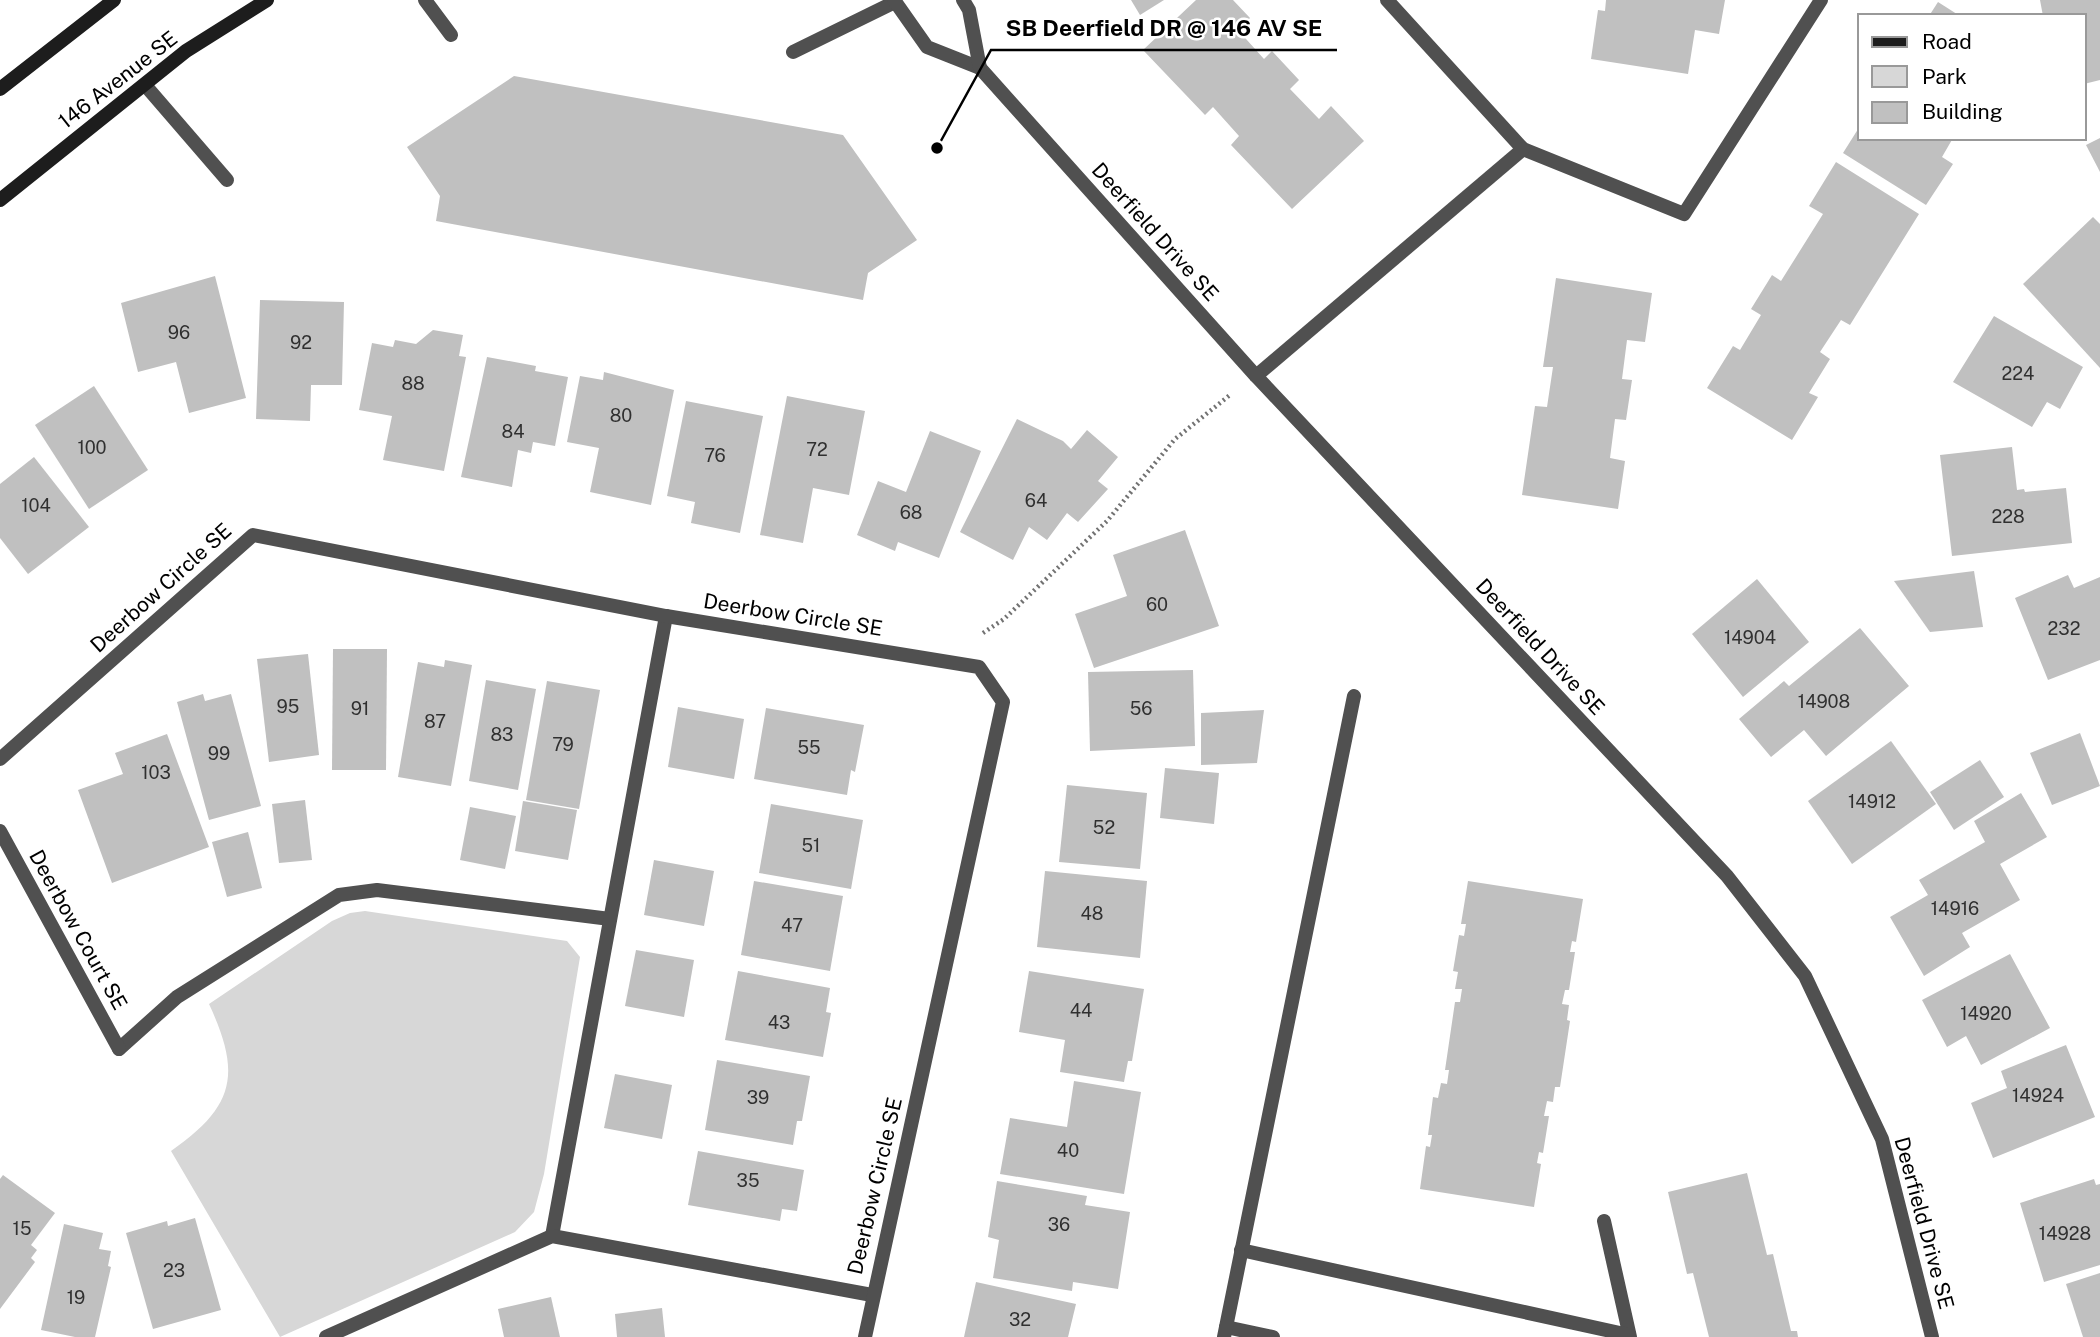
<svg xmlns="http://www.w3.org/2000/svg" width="2100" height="1337" viewBox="0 0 2100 1337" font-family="'Public Sans',sans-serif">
  <rect width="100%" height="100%" fill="#fff"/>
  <path fill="#d7d7d7" d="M 365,911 L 567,941 L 580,957 L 544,1174 L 534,1212 L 515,1232 L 280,1337 L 171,1151 C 236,1106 241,1073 209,1004 L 332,921 L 350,913 Z"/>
  <g fill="#c0c0c0">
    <path d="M 1131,0 L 1164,0 L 1140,15 Z"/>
    <path d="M 1196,0 L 1233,0 L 1250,18 L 1238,30 L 1264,59 L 1272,51 L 1299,80 L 1290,89 L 1319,119 L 1331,106 L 1364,141 L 1292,209 L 1231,145 L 1239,136 L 1213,107 L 1205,115 L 1143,50 Z"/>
    <path d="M 1606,0 L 1725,0 L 1719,34 L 1695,30 L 1688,74 L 1591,59 L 1598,10 L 1605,11 Z"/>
    <path d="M 2040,0 L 2100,0 L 2100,80 L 2084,84 L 2084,16 L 2043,16 Z"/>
    <path d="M 1938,2 L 1960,16 L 1929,16 Z"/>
    <path d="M 514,76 L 843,135 L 917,240 L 868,273 L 863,300 L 436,221 L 440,196 L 407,147 Z"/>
    <path d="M 1860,126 L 1860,138 L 1953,138 L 1942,157 L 1953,164 L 1926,205 L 1843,153 Z"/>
    <path d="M 2100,138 L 2100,172 L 2086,145 Z"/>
    <path d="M 1836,162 L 1919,214 L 1850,325 L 1841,320 L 1820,352 L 1830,359 L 1809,393 L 1818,397 L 1792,440 L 1707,388 L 1733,346 L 1740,350 L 1761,315 L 1751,309 L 1772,275 L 1781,281 L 1823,214 L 1809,206 Z"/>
    <path d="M 2093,217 L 2100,224 L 2100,368 L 2023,284 Z"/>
    <path d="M 215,276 L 246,398 L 189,413 L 176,362 L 138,372 L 121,303 Z"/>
    <path d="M 1556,278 L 1652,293 L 1645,342 L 1627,340 L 1622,379 L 1632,380 L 1626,420 L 1615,419 L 1610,458 L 1625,461 L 1618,509 L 1522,495 L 1535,406 L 1547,407 L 1553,367 L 1543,367 Z"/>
    <path d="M 260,300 L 344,302 L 342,385 L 311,385 L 310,421 L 256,419 Z"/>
    <path d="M 1994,316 L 2083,367 L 2060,409 L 2047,402 L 2032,427 L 1953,382 Z"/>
    <path d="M 433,330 L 463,335 L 459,356 L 466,357 L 444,471 L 383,460 L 392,416 L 359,410 L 372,343 L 393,347 L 395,340 L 416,344 Z"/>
    <path d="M 487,357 L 536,366 L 535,371 L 568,377 L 555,446 L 533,442 L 531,453 L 518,450 L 512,487 L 461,477 Z"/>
    <path d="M 604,372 L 674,390 L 651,505 L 590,492 L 599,448 L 567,442 L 580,376 L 603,380 Z"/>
    <path d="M 94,386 L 148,470 L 89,509 L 35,425 Z"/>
    <path d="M 787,396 L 865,411 L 849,495 L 813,488 L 803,543 L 760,535 Z"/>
    <path d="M 686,401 L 763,416 L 740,533 L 691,523 L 695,502 L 667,496 Z"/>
    <path d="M 1017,419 L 1063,441 L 1071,449 L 1087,430 L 1118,457 L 1098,481 L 1108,489 L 1078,522 L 1067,513 L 1047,540 L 1029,527 L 1013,560 L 960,532 Z"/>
    <path d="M 930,431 L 981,451 L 939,558 L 898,542 L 895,551 L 857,535 L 878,481 L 906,492 Z"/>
    <path d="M 2012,447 L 2017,490 L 2024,489 L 2025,492 L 2066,488 L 2072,543 L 1952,556 L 1940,455 Z"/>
    <path d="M 34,457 L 89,527 L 28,574 L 0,538 L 0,484 Z"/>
    <path d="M 1185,530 L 1219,626 L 1094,668 L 1075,614 L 1127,596 L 1113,555 Z"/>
    <path d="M 1974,571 L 1983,627 L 1930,632 L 1894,581 Z"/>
    <path d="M 2068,575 L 2074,588 L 2100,577 L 2100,660 L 2048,680 L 2015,598 Z"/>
    <path d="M 1757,579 L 1809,642 L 1743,697 L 1692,634 Z"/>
    <path d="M 1860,628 L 1909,686 L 1826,756 L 1804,730 L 1771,757 L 1739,719 L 1784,681 L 1789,686 Z"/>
    <path d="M 333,649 L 387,649 L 386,770 L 332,770 Z"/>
    <path d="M 308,654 L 319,755 L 269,762 L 257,659 Z"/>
    <path d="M 445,660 L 472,665 L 451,786 L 398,777 L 418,662 L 444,667 Z"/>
    <path d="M 1193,670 L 1195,746 L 1090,751 L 1088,672 Z"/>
    <path d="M 486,680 L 536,689 L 518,790 L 469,781 Z"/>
    <path d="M 547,681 L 600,690 L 579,809 L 526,800 Z"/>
    <path d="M 203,694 L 205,701 L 231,694 L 261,806 L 209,820 L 177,702 Z"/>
    <path d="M 678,707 L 744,719 L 734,779 L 668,767 Z"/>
    <path d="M 766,708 L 864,725 L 855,772 L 851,770 L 847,795 L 754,779 Z"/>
    <path d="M 1264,710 L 1257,763 L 1201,765 L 1201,713 Z"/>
    <path d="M 2080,733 L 2100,786 L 2052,805 L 2030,753 Z"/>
    <path d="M 167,734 L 209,847 L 112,883 L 78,790 L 123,774 L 115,753 Z"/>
    <path d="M 1891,741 L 1936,804 L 1852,864 L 1808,801 Z"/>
    <path d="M 1980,760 L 2004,797 L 1954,830 L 1930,792 Z"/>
    <path d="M 1165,768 L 1219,773 L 1214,824 L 1160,818 Z"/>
    <path d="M 1067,785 L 1147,793 L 1140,869 L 1059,862 Z"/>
    <path d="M 2021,793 L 2047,837 L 2000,864 L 2020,900 L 1962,933 L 1970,947 L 1924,976 L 1890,917 L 1928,895 L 1919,880 L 1985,842 L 1974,821 Z"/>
    <path d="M 305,800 L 312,860 L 279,863 L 272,804 Z"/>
    <path d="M 523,801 L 577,810 L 568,860 L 515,851 Z"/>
    <path d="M 771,804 L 863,820 L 851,889 L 759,873 Z"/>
    <path d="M 470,807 L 516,816 L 505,869 L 460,860 Z"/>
    <path d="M 248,832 L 262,888 L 227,897 L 212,842 Z"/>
    <path d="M 654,860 L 714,871 L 704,926 L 644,915 Z"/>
    <path d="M 1045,871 L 1147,881 L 1140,958 L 1037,947 Z"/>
    <path d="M 754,881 L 843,896 L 830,971 L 741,955 Z"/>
    <path d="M 1468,881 L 1583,899 L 1576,942 L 1572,941 L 1570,952 L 1575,952 L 1569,990 L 1565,990 L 1562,1004 L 1569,1005 L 1567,1020 L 1570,1021 L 1560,1087 L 1555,1087 L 1553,1102 L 1547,1101 L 1544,1116 L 1549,1116 L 1543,1153 L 1539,1152 L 1537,1163 L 1541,1164 L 1534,1207 L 1420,1189 L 1426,1146 L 1430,1147 L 1432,1135 L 1428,1135 L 1433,1097 L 1438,1098 L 1441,1083 L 1447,1084 L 1449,1070 L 1445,1070 L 1455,1002 L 1460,1002 L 1462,989 L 1455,989 L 1458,972 L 1453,971 L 1459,935 L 1464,936 L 1466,924 L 1461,924 Z"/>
    <path d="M 636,950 L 694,960 L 684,1017 L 625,1006 Z"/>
    <path d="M 2010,954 L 2050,1028 L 1981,1065 L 1966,1036 L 1947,1047 L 1922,1000 Z"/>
    <path d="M 738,971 L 830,988 L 826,1012 L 831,1013 L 823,1057 L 725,1040 Z"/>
    <path d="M 1029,971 L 1144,989 L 1132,1061 L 1128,1061 L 1124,1082 L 1060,1072 L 1065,1040 L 1019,1032 Z"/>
    <path d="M 2066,1045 L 2095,1117 L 1993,1158 L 1971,1103 L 2007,1088 L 2001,1071 Z"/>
    <path d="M 717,1060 L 810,1076 L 802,1121 L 797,1121 L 793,1145 L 705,1130 Z"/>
    <path d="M 615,1074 L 672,1085 L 662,1139 L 604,1128 Z"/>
    <path d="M 1074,1081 L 1141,1092 L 1124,1194 L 1000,1174 L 1010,1118 L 1067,1127 Z"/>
    <path d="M 698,1151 L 804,1170 L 797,1211 L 782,1209 L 780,1221 L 688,1205 Z"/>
    <path d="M 1747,1173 L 1767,1255 L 1773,1254 L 1791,1331 L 1797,1331 L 1798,1337 L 1709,1337 L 1693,1273 L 1687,1274 L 1668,1192 Z"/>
    <path d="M 3,1175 L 55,1213 L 31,1245 L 37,1250 L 31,1258 L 35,1262 L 0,1309 L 0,1179 Z"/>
    <path d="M 2094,1179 L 2096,1185 L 2100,1184 L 2100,1265 L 2044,1282 L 2020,1203 Z"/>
    <path d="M 997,1181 L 1087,1196 L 1085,1205 L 1130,1212 L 1118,1289 L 1073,1282 L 1072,1291 L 993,1278 L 999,1240 L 988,1237 Z"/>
    <path d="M 195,1218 L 221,1310 L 153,1329 L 126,1233 L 167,1221 L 168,1226 Z"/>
    <path d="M 64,1224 L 103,1233 L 99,1249 L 111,1251 L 108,1266 L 111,1267 L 95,1337 L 75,1337 L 41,1330 Z"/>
    <path d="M 2100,1273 L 2100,1337 L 2083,1337 L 2066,1284 Z"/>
    <path d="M 976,1282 L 1076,1304 L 1068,1337 L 964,1337 Z"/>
    <path d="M 551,1297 L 560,1337 L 504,1337 L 498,1309 Z"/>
    <path d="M 662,1308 L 665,1337 L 617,1337 L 615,1314 Z"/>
  </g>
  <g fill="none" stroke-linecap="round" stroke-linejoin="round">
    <path stroke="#727272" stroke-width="4.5" stroke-dasharray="2 3.5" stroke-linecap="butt" d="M 983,633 L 1004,619 L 1107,521 L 1175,439 L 1230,395"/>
    <g stroke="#505050" stroke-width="14">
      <path d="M 425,0 L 451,35"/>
      <path d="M 1387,0 L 1523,149 L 1684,214 L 1821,0"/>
      <path d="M 793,52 L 895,2"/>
      <path d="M 145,85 L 227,180"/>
      <path d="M 1256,376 L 1523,149"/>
      <path d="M 119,1049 L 177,997 L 339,895 L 377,890 L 610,919"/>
      <path d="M 1604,1221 L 1630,1337"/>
      <path d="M 552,1236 L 666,616"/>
      <path d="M 1241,1250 L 1629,1335"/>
      <path d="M 1226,1327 L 1273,1337"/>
      <path d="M 326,1337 L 552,1236 L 872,1295"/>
      <path d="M 1224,1337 L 1354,696"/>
    </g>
    <g stroke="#505050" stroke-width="14">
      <path d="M 894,0 L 927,47 L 980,68 L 1256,376 L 1727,876 L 1805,976 L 1882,1139 L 1932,1337"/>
      <path d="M 963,0 L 969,10 L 980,68"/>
      <path d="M 0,759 L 253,535 L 666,616 L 979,667 L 1003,702 L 865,1337"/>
      <path d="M 0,831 L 119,1049"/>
    </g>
    <g stroke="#1d1d1d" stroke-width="14">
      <path d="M 0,89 L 114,0"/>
      <path d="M 0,200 L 186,51 L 267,0"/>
    </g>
  </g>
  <g text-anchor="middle" stroke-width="5" stroke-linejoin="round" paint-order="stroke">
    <g font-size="18" fill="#303030">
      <text x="179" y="339">96</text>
      <text x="301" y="349">92</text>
      <text x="2018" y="380">224</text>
      <text x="413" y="390">88</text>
      <text x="621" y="422">80</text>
      <text x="513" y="438">84</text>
      <text x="92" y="454">100</text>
      <text x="817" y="456">72</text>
      <text x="715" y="462">76</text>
      <text x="1036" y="507">64</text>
      <text x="36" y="512">104</text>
      <text x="911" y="519">68</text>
      <text x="2008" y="523">228</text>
      <text x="1157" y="611">60</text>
      <text x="2064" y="635">232</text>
      <text x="1750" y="644">14904</text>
      <text x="1824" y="708">14908</text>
      <text x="288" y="713">95</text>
      <text x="360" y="715">91</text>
      <text x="1141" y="715">56</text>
      <text x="435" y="728">87</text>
      <text x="502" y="741">83</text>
      <text x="563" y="751">79</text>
      <text x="809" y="754">55</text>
      <text x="219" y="760">99</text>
      <text x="156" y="779">103</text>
      <text x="1872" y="808">14912</text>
      <text x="1104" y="834">52</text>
      <text x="811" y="852">51</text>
      <text x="1955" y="915">14916</text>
      <text x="1092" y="920">48</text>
      <text x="792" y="932">47</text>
      <text x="1081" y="1017">44</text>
      <text x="1986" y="1020">14920</text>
      <text x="779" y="1029">43</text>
      <text x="2038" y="1102">14924</text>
      <text x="758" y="1104">39</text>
      <text x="1068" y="1157">40</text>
      <text x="748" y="1187">35</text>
      <text x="1059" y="1231">36</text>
      <text x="22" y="1235">15</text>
      <text x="2065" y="1240">14928</text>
      <text x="174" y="1277">23</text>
      <text x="76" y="1304">19</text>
      <text x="1020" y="1326">32</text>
    </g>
    <g font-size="21" fill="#000" stroke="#fff">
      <text transform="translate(118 80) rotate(-38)" y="7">146 Avenue SE</text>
      <text transform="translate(1155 232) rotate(48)" y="7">Deerfield Drive SE</text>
      <text transform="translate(161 588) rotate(-42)" y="7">Deerbow Circle SE</text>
      <text transform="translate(793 615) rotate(9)" y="7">Deerbow Circle SE</text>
      <text transform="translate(1540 647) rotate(47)" y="7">Deerfield Drive SE</text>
      <text transform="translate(78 930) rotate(61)" y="7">Deerbow Court SE</text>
      <text transform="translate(875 1186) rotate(-77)" y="7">Deerbow Circle SE</text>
      <text transform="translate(1924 1223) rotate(75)" y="7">Deerfield Drive SE</text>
    </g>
  </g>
  <path fill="none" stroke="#000" stroke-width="2.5" d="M937 148L991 50H1337"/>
  <circle fill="#000" stroke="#fff" stroke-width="2.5" cx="937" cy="148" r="7"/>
  <g font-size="23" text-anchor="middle" font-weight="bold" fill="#000" stroke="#fff" stroke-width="5" stroke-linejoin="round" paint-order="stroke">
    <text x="1164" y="36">SB Deerfield DR @ 146 AV SE</text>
  </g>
  <rect x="1858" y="14" width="228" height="126" fill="#ffffff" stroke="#999999" stroke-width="2"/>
  <rect x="1872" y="37" width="35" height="10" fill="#1d1d1d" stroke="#999999" stroke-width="2"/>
  <text x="1922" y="49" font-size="21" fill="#000000">Road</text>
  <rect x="1872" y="66" width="35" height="21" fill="#d7d7d7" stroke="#999999" stroke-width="2"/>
  <text x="1922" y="84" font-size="21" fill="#000000">Park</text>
  <rect x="1872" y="102" width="35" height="21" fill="#c0c0c0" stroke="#999999" stroke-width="2"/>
  <text x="1922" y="119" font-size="21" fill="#000000">Building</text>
</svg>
